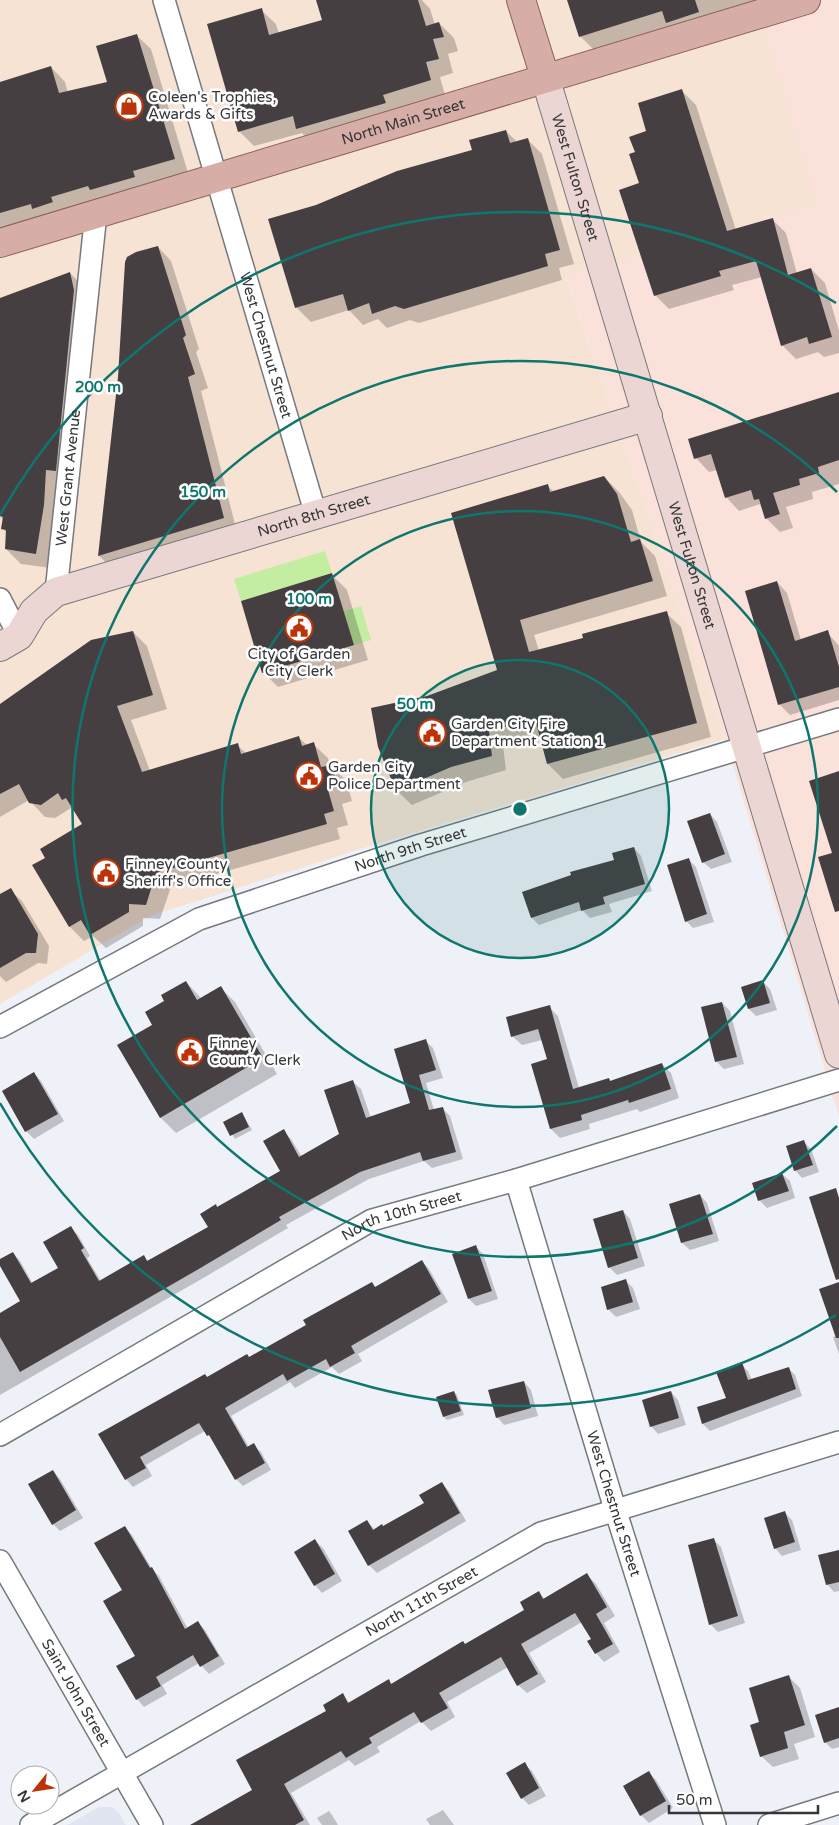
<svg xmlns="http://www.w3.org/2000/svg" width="839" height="1825" viewBox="0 0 839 1825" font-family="'Varela Round',sans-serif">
  <rect width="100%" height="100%" fill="#eef1f7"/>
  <path fill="#f6e3d3" d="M 0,0 L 755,0 L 817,204 L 566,277 L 725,739 L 357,850 L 150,916 L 0,1004 Z"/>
  <path fill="#fae1d9" d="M 755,0 L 839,0 L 839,1116 L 725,739 L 566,276 L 816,204 Z"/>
  <path fill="#e0e5f1" d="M 99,1807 L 112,1807 L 119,1813 L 126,1825 L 67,1825 Z"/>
  <g fill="#c3eda1">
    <path d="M 325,551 L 332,573 L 241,601 L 234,579 Z"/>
    <path d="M 361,606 L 371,640 L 354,645 L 344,611 Z"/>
  </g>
  <g fill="#0003">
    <path d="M 318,0 L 422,0 L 430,9 L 435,25 L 439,23 L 454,38 L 458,51 L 448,54 L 453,73 L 440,77 L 445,95 L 312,143 L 302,133 L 254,146 L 239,131 L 261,10 L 276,24 L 279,34 L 324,21 Z"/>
    <path d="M 568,0 L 768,0 L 595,51 L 580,36 Z"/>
    <path d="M 136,35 L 151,49 L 188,173 L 0,231 L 0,83 L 51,67 L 65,82 L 68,93 L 108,83 Z"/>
    <path d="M 682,91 L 696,105 L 736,230 L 772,219 L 786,233 L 797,274 L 811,269 L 825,283 L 839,331 L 839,353 L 824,357 L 818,352 L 796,359 L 782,345 L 762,277 L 732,285 L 734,290 L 669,309 L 655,295 L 636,153 L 648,132 Z"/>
    <path d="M 506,131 L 517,142 L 527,139 L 542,154 L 574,264 L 559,268 L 562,280 L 419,323 L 410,320 L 387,328 L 378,319 L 363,325 L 349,310 L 311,322 L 296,307 L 316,206 L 474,151 Z"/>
    <path d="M 158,247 L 171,261 L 199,349 L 196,352 L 208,388 L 201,391 L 237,532 L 113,569 L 99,556 L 110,476 Z"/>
    <path d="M 70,273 L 85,288 L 51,568 L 21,564 L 6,549 L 7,533 L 2,528 L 3,520 L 0,516 L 0,299 Z"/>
    <path d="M 839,393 L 839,484 L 812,492 L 813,499 L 786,507 L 793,528 L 780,532 L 766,518 L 760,504 L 739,511 L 726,497 L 717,470 L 709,472 L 696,458 Z"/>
    <path d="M 604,477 L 619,492 L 632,510 L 641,542 L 655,556 L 667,596 L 534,635 L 539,651 L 666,613 L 681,627 L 711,737 L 563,779 L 548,764 L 541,736 L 503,746 L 506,770 L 466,782 L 412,805 L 397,791 L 427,697 L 499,671 L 548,486 L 554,492 Z"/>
    <path d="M 332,575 L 347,590 L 368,660 L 278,687 L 263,672 Z"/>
    <path d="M 777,582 L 787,593 L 801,640 L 827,632 L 839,646 L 839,700 L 790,715 L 779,704 Z"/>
    <path d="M 133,632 L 147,646 L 167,709 L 131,720 L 150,771 L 237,745 L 246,753 L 299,738 L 307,745 L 313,744 L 328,758 L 330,766 L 346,780 L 352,801 L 342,804 L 348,825 L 337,828 L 340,839 L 171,887 L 160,919 L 143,918 L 143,926 L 106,948 L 93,936 L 84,941 L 70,927 L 34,866 L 47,858 L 84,825 L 77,814 L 71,808 L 55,818 L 45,817 L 29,800 L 0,817 L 0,705 Z"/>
    <path d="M 710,814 L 717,822 L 732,862 L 711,869 L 703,862 Z"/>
    <path d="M 634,848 L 641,856 L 652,891 L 609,904 L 612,912 L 590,918 L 582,910 L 539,925 L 532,918 L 523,892 L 616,861 Z"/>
    <path d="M 689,860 L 696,867 L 714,922 L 693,928 L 686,921 Z"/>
    <path d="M 10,890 L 22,901 L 49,946 L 47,964 L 38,963 L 6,982 L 0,976 L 0,896 Z"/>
    <path d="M 186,982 L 201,998 L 220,987 L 235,1002 L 277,1074 L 176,1133 L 161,1118 L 119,1046 L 154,1025 L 166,1001 Z"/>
    <path d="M 763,982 L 770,989 L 777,1010 L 756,1016 L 749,1009 Z"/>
    <path d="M 722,1003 L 730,1011 L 744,1064 L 724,1069 L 716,1061 Z"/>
    <path d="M 549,1007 L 558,1016 L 579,1088 L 609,1079 L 611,1082 L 662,1064 L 671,1073 L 679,1098 L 640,1112 L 637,1109 L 589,1124 L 590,1129 L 560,1138 L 551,1129 L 533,1064 L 548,1060 L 542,1040 L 522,1045 L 512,1036 Z"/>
    <path d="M 425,1040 L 433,1048 L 443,1078 L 426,1083 L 434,1110 L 442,1108 L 450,1116 L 463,1159 L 432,1168 L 424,1161 L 369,1179 L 286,1225 L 288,1228 L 205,1277 L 0,1395 L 0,1314 L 22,1302 L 0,1261 L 13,1253 L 20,1261 L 33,1284 L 60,1269 L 70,1227 L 78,1235 L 90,1256 L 87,1258 L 101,1281 L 144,1257 L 148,1261 L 209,1228 L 218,1208 L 282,1171 L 283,1131 L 291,1139 L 302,1157 L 341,1134 L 353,1082 L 361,1089 L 371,1118 L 412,1104 Z"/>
    <path d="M 34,1074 L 41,1081 L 64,1121 L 34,1139 L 26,1131 L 3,1091 Z"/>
    <path d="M 242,1113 L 252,1130 L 235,1139 L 225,1122 Z"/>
    <path d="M 804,1142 L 811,1149 L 819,1172 L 802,1178 L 795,1170 Z"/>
    <path d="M 782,1174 L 790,1181 L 795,1198 L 767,1208 L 759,1200 Z"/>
    <path d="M 700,1195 L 707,1203 L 719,1241 L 690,1250 L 682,1243 L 670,1204 Z"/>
    <path d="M 623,1211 L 630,1219 L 645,1266 L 617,1275 L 609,1267 Z"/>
    <path d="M 476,1247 L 483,1254 L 498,1299 L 476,1306 L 469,1299 Z"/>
    <path d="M 422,1261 L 429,1269 L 448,1302 L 358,1354 L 362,1361 L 339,1374 L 332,1367 L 295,1388 L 290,1382 L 231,1416 L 249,1447 L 253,1445 L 261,1452 L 271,1470 L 243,1486 L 236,1479 L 215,1442 L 205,1431 L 146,1465 L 152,1476 L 133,1487 L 126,1479 L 100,1434 L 250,1358 L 308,1326 L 371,1283 L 376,1288 Z"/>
    <path d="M 626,1281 L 633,1288 L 640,1309 L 616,1317 L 608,1309 Z"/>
    <path d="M 839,1335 L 839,1354 L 833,1337 Z"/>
    <path d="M 741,1364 L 748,1371 L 752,1380 L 788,1368 L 795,1375 L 802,1396 L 710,1431 L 703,1424 L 698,1407 L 728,1399 Z"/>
    <path d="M 524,1382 L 531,1390 L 538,1416 L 504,1425 L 497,1417 Z"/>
    <path d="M 454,1392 L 457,1395 L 464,1415 L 447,1420 L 444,1417 L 437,1398 Z"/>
    <path d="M 671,1392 L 678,1400 L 686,1425 L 658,1434 L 651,1426 Z"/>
    <path d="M 53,1471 L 60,1479 L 83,1518 L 60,1531 L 53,1524 Z"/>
    <path d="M 442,1484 L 449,1491 L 466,1521 L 377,1573 L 369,1565 L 367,1521 L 375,1530 L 384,1527 L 425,1503 Z"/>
    <path d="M 784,1512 L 792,1520 L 801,1550 L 782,1556 L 775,1548 Z"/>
    <path d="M 125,1527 L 132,1535 L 152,1569 L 159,1576 L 188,1629 L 198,1623 L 205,1630 L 225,1664 L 209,1674 L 199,1663 L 162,1685 L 167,1694 L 144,1707 L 137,1699 L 136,1656 L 123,1591 Z"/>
    <path d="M 713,1539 L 721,1547 L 745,1623 L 718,1632 L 710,1624 Z"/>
    <path d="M 315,1541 L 323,1548 L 342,1581 L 322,1593 L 315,1585 Z"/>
    <path d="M 839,1552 L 839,1591 L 834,1592 L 827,1584 Z"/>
    <path d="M 587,1575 L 596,1584 L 615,1616 L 604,1623 L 620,1652 L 604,1662 L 596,1653 L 592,1640 L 582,1622 L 529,1653 L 546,1682 L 527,1693 L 518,1685 L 508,1667 L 447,1702 L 455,1717 L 431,1731 L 421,1721 L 377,1747 L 380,1752 L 355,1766 L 349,1760 L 291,1793 L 310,1825 L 210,1825 L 254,1790 L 342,1695 L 350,1703 L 388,1681 L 392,1684 L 526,1611 L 539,1593 L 545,1599 Z"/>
    <path d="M 789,1677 L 800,1688 L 815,1737 L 794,1744 L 799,1759 L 773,1767 L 761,1756 L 761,1723 Z"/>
    <path d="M 839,1708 L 839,1747 L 832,1749 L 825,1742 Z"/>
    <path d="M 524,1764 L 532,1771 L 546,1796 L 529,1805 L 522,1798 Z"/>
    <path d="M 649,1773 L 656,1780 L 673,1808 L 649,1823 L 641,1815 Z"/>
    <path d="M 443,1810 L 454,1825 L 430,1825 L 426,1819 Z"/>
    <path d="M 329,1811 L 332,1815 L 338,1825 L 322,1825 L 317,1818 Z"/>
  </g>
  <g fill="#453f42">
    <path d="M 316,0 L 418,0 L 426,26 L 439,22 L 444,37 L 433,39 L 439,59 L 426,62 L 431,80 L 383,95 L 386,103 L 296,129 L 293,116 L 238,132 L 207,24 L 262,8 L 269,35 L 322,20 Z"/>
    <path d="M 567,0 L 695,0 L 699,12 L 666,23 L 662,11 L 579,37 Z"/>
    <path d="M 137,34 L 175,159 L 133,171 L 135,177 L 90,190 L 88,186 L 51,197 L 53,202 L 32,209 L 31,204 L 0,213 L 0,82 L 51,66 L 59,93 L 107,82 L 96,46 Z"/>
    <path d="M 682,89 L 727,231 L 773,218 L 788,275 L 811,268 L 832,337 L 809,344 L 807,337 L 781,346 L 756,261 L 719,271 L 721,276 L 654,296 L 619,190 L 639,183 L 629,154 L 635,152 L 629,137 L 646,131 L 638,103 Z"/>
    <path d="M 506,130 L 510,143 L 528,138 L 560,250 L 545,254 L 548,266 L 404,309 L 395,306 L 372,314 L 369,303 L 348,311 L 343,294 L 295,308 L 268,219 L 316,205 L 397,171 L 472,150 L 469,140 Z"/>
    <path d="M 158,246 L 186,335 L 183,338 L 195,374 L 188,377 L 224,518 L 98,556 L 118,377 L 125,262 L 127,257 L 136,252 Z"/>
    <path d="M 70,272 L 74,290 L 56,471 L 46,470 L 44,505 L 36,554 L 5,549 L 6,530 L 1,529 L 3,517 L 0,516 L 0,298 Z"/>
    <path d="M 839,392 L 839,460 L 818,467 L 819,473 L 799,479 L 800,485 L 773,493 L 780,514 L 765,519 L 759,499 L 754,500 L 751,490 L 725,498 L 711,454 L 694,459 L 688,439 Z"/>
    <path d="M 604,476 L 617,494 L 631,542 L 640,539 L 653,581 L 520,620 L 529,652 L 583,638 L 582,634 L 667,611 L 697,723 L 547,764 L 535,719 L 489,731 L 492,756 L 451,767 L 396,791 L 378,747 L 371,708 L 427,696 L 497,670 L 451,513 L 548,484 L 550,492 Z"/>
    <path d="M 332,573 L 354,645 L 262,673 L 241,601 Z"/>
    <path d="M 777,581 L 795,641 L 828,630 L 839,667 L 839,687 L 778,705 L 745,591 Z"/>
    <path d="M 133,631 L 153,695 L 117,706 L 142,772 L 238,743 L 241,754 L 299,736 L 302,746 L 314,742 L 321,767 L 332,765 L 338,787 L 328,790 L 334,811 L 324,814 L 327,824 L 156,873 L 146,905 L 129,904 L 129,912 L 90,935 L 81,920 L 69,927 L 32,865 L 45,858 L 40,849 L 82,824 L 66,798 L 62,800 L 58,793 L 41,805 L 29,803 L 19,784 L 0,794 L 0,704 L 91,640 Z"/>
    <path d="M 839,771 L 839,911 L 835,912 L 818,857 L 832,853 L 809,781 Z"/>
    <path d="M 710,813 L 725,854 L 702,863 L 687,821 Z"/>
    <path d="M 634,847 L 645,884 L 603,897 L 605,904 L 581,911 L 579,902 L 531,918 L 522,892 L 571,875 L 570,872 L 614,860 L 612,853 Z"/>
    <path d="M 689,858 L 707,914 L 685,922 L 667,865 Z"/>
    <path d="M 11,888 L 38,934 L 36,953 L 26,953 L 0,968 L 0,894 Z"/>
    <path d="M 763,980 L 770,1003 L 748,1009 L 741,987 Z"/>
    <path d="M 186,981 L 197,1000 L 221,986 L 263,1058 L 160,1118 L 117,1045 L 152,1025 L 145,1012 L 164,1001 L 161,995 Z"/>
    <path d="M 722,1002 L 737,1057 L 715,1062 L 701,1007 Z"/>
    <path d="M 550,1005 L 573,1089 L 609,1078 L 610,1081 L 662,1063 L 671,1089 L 629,1103 L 628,1100 L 581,1115 L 582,1120 L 550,1129 L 531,1064 L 547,1059 L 538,1029 L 511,1037 L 506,1017 Z"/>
    <path d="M 426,1039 L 436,1070 L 419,1075 L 429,1110 L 443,1107 L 456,1152 L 423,1161 L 420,1152 L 360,1172 L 279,1217 L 281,1220 L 197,1270 L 20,1372 L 0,1337 L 0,1313 L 20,1301 L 0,1266 L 0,1259 L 13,1252 L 31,1283 L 58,1268 L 43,1242 L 71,1226 L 84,1248 L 81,1250 L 99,1281 L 144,1255 L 147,1261 L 208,1227 L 200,1214 L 216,1204 L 217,1207 L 280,1171 L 263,1141 L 284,1129 L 299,1157 L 339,1134 L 324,1090 L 353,1080 L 366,1118 L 410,1103 L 394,1049 Z"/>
    <path d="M 34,1072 L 58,1114 L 25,1132 L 2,1091 Z"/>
    <path d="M 242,1112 L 249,1127 L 230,1136 L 223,1122 Z"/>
    <path d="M 804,1140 L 813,1165 L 794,1171 L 786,1146 Z"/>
    <path d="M 782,1173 L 789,1191 L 758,1201 L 752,1183 Z"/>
    <path d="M 836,1188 L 839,1198 L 839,1279 L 836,1280 L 809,1197 Z"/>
    <path d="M 700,1194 L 713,1234 L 681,1243 L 669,1204 Z"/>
    <path d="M 623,1210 L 638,1258 L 608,1268 L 593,1219 Z"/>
    <path d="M 476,1245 L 492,1291 L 468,1299 L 452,1254 Z"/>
    <path d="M 422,1260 L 441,1294 L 351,1346 L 355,1353 L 330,1367 L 326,1359 L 287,1381 L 283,1374 L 225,1408 L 247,1447 L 254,1443 L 265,1463 L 235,1480 L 209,1435 L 207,1436 L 199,1423 L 140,1457 L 146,1468 L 125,1480 L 98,1434 L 205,1374 L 207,1377 L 247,1354 L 249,1357 L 306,1325 L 303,1320 L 372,1282 L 375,1287 Z"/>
    <path d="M 626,1279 L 633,1302 L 607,1310 L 601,1287 Z"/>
    <path d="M 839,1282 L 839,1338 L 836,1338 L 819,1289 Z"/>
    <path d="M 742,1362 L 748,1380 L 789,1367 L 796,1389 L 702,1424 L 697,1407 L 726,1398 L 716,1372 Z"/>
    <path d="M 524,1381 L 531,1408 L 496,1418 L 488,1390 Z"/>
    <path d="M 454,1391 L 461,1411 L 443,1417 L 436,1397 Z"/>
    <path d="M 671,1391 L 679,1418 L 650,1427 L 642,1400 Z"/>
    <path d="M 53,1470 L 76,1510 L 52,1525 L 28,1484 Z"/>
    <path d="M 442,1482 L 460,1513 L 368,1566 L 348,1531 L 367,1520 L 373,1530 L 382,1524 L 383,1526 L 424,1503 L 419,1495 Z"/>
    <path d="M 785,1511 L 795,1542 L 774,1549 L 764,1518 Z"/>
    <path d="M 125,1526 L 150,1568 L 152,1567 L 185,1629 L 198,1621 L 219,1656 L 200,1667 L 193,1655 L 156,1677 L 161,1686 L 136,1700 L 116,1666 L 135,1656 L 103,1601 L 122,1590 L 94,1543 Z"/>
    <path d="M 714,1538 L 738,1616 L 709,1625 L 688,1545 Z"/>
    <path d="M 315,1539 L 335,1574 L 314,1586 L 294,1552 Z"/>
    <path d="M 839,1550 L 839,1582 L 826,1585 L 818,1555 Z"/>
    <path d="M 587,1573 L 607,1607 L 596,1614 L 613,1644 L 595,1654 L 587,1641 L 591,1639 L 575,1613 L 521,1644 L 538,1674 L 517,1686 L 501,1657 L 439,1693 L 448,1708 L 421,1723 L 414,1712 L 369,1738 L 372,1743 L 346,1758 L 341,1751 L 284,1784 L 304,1820 L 295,1825 L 190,1825 L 252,1790 L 236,1760 L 326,1711 L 323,1705 L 343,1693 L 348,1703 L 389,1679 L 391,1684 L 463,1641 L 465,1644 L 524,1610 L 520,1602 L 539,1591 L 543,1599 Z"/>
    <path d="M 789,1675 L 805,1725 L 784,1732 L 788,1748 L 760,1757 L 750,1725 L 759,1722 L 749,1688 Z"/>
    <path d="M 839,1707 L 839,1738 L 824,1743 L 815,1715 Z"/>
    <path d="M 525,1762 L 539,1788 L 521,1799 L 506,1773 Z"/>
    <path d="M 649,1771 L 666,1801 L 640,1816 L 623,1786 Z"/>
  </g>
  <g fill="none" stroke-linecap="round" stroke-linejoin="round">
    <g stroke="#76797e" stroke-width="24">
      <g id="street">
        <path id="s1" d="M 164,0 L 316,515"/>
        <path id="s2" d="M 56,592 L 96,213"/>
        <path d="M 0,599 L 19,636"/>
        <path id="s3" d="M 0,1027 L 199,919 L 421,845 L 839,719"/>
        <path id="s4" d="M 516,1180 L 615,1509 L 715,1825"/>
        <path id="s5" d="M 0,1435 L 372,1220 L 516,1180 L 839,1080"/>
        <path id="s6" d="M 0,1561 L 152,1825"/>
        <path id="s7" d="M 31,1825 L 541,1533 L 839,1442"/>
        <path d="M 769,1825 L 839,1803"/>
      </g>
    </g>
    <g stroke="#76797e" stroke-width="30">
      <g id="secondary">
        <path id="s8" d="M 545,77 L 839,1054"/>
        <path id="s9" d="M 0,647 L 19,636 L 34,611 L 56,592 L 648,416"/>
      </g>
    </g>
    <g stroke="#8d605a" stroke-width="30">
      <g id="primary">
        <path d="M 521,0 L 545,77"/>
        <path id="s10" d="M 0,243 L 806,0"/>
      </g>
    </g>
    <use href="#street" stroke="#fff" stroke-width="21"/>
    <use href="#secondary" stroke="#ebd6d3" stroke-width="28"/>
    <use href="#primary" stroke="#d7ada7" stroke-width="28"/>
  </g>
  <circle cx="520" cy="809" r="149" fill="#0f766e" fill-opacity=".12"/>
  <g fill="none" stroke="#0f766e" stroke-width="2.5">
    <circle cx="520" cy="809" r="149"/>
    <circle cx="520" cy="809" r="298"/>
    <path d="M837 1126A448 448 0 1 1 837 492"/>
    <path d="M836 1315A597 597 0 0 1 0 1103M0 515A597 597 0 0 1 836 303"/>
  </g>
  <defs>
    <g id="shop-ring" transform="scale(1.4375)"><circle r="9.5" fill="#fefefe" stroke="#bc3308" stroke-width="1.5"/><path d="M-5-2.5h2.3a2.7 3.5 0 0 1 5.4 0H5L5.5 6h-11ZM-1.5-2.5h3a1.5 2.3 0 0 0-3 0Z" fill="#bc3308"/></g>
    <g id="civic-ring" transform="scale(1.4375)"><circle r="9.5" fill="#fefefe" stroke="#bc3308" stroke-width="1.5"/><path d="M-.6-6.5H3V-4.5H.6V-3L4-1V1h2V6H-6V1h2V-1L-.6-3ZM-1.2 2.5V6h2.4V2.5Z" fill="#bc3308"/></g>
  </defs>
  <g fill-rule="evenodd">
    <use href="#shop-ring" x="129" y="106"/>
    <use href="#civic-ring" x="299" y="628"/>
    <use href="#civic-ring" x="432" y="733"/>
    <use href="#civic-ring" x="309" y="776"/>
    <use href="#civic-ring" x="106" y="873"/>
    <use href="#civic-ring" x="190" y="1052"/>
  </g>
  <g text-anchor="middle" stroke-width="5" stroke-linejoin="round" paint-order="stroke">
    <g font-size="15" fill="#353638" stroke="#fefefe" text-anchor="start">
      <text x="148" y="102">Coleen's Trophies,<tspan x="148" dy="17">Awards &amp; Gifts</tspan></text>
      <text x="299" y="659" text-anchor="middle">City of Garden<tspan x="299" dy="17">City Clerk</tspan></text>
      <text x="451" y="729">Garden City Fire<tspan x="451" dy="17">Department Station 1</tspan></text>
      <text x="328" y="772">Garden City<tspan x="328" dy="17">Police Department</tspan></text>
      <text x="125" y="869">Finney County<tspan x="125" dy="17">Sheriff's Office</tspan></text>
      <text x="209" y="1048">Finney<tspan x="209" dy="17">County Clerk</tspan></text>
    </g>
    <g font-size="15" fill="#353638" stroke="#fefefe">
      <text dy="5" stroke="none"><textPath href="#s10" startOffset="421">North Main Street</textPath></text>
      <text dy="5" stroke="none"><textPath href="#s8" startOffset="105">West Fulton Street</textPath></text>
      <text dy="5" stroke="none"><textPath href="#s1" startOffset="360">West Chestnut Street</textPath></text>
      <text dy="5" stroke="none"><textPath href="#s2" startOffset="115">West Grant Avenue</textPath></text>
      <text dy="5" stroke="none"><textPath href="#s9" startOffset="349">North 8th Street</textPath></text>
      <text dy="5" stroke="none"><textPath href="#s8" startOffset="510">West Fulton Street</textPath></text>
      <text dy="5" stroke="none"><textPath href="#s3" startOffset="449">North 9th Street</textPath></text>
      <text dy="5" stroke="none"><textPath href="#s5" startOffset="459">North 10th Street</textPath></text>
      <text dy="5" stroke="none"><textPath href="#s4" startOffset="338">West Chestnut Street</textPath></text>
      <text dy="5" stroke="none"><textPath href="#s7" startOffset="450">North 11th Street</textPath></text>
      <text dy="5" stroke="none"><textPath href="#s6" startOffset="152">Saint John Street</textPath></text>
    </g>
  </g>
  <circle cx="520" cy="809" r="8" fill="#0f766e" stroke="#fefefe" stroke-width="2.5"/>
  <g font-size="15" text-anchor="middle" font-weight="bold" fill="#0f766e" stroke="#fefefe" stroke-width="5" stroke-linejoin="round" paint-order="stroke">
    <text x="98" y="392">200 m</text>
    <text x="203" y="497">150 m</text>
    <text x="309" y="604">100 m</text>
    <text x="415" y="709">50 m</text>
  </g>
  <g transform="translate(35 1790) rotate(240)"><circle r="24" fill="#fefefe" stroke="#aeaeaf"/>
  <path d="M0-4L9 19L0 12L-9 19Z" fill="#bc3308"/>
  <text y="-8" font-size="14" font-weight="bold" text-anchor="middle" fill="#353638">N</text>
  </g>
  <path d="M669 1805v8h149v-8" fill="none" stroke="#353638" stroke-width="2.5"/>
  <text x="676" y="1805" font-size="15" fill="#353638" stroke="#fefefe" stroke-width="4" paint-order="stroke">50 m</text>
</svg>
